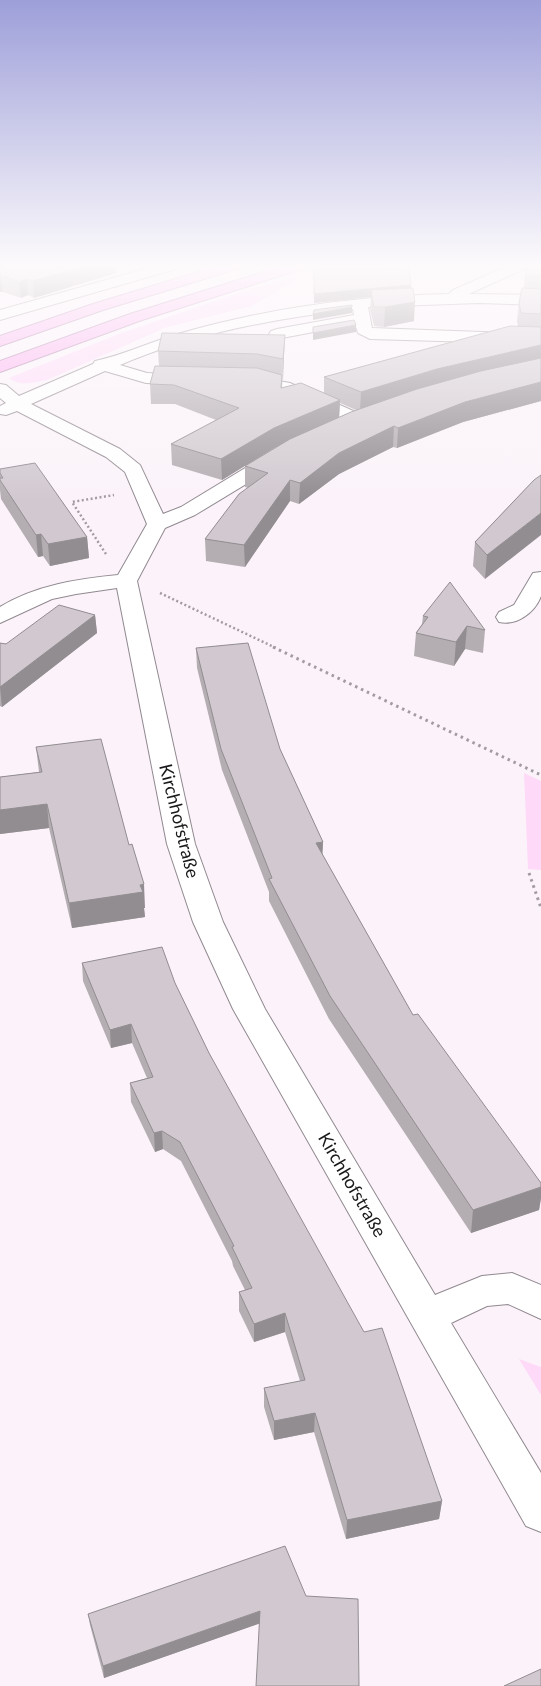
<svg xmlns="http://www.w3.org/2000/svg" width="541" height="1686" viewBox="0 0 541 1686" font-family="Lato,sans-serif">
  <rect width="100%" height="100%" fill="#fbf3f9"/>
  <g fill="#fed9f8">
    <path d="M 340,265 L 448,265 L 417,268 L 355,269 L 301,277 L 252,306 L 167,327 L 47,380 C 35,382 19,387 9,378 L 119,334 L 250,289 Z"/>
    <path d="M 524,773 L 541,781 L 541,870 L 528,869 Z"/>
    <path d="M 519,1359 L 541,1367 L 541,1395 Z"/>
  </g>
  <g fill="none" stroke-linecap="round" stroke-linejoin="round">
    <g stroke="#918990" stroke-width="2">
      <g id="minor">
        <path d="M 159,265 L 181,265 L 179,268 L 0,320 L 0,310 Z"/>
        <path d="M 510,265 L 528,265 L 526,268 L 469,294 L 541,295 L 541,305 L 479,303 L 368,307 L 372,328 L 541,334 L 541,344 L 370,339 L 358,333 L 355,324 L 277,339 L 271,337 L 269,334 L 271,331 L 277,329 L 354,315 L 353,309 C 274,319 194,333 120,365 L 147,373 L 190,375 L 196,376 L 199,380 L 196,384 L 190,385 L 146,383 L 105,371 L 31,404 L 120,449 L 140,465 L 163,514 L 181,507 L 270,453 L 277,451 L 284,453 L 286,457 L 284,461 L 195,515 L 165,528 L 137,581 L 195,844 L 223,922 L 265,1009 L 435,1295 L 482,1276 L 512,1273 L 541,1285 L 541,1319 L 508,1304 L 487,1306 L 451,1323 L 541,1473 L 541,1532 L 526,1526 L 233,1009 L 193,922 L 167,844 L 117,588 L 76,594 L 52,599 L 0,623 L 0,607 C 36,585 78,579 118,575 L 147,524 L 125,472 L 106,457 L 17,411 L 6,415 L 0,414 L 0,406 L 6,403 L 0,398 L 0,384 L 6,385 L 19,396 L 93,364 L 95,361 C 123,355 150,342 178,334 C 267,308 357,296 449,294 L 453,290 Z"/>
        <path d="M 245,375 L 290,383 L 367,417 L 370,421 L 367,425 L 361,426 L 355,425 L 279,391 L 239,384 L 236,380 L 239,376 Z"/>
        <path d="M 541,572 C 541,579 541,589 541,596 C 535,613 516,626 499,622 L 496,617 L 499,612 L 514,605 L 533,573 Z"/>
      </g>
    </g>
    <g stroke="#ad7aa5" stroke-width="2">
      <g id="highway">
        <path d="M 221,265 L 242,265 L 240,268 L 103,310 L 0,346 L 0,336 L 93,304 Z"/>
        <path d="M 286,265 L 307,265 L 305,268 L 142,320 L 0,372 L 0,361 L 130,314 Z"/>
      </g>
    </g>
    <g stroke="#a29ca1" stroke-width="2.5" stroke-dasharray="2 2.5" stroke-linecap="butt">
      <path d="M 106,554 L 72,502 L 114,495"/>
      <path d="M 160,593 L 276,648"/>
    </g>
    <g stroke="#a29ca1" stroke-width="3" stroke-dasharray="2.5 4" stroke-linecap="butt">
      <path d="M 273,647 L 541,775"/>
      <path d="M 529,873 L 541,908"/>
    </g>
    <use href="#minor" fill="#fff" fill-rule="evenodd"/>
    <use href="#highway" fill="#fcaff0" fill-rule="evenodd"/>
  </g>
  <g fill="#b4adb2" fill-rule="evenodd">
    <path d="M 0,265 L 116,273 L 34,298 L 28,295 L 21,298 L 3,292 L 0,292 Z"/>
    <path d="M 541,265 L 541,401 L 463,422 L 397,448 L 393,447 L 339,474 L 299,504 L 290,501 L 245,567 L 206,561 L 205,539 L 248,488 L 245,487 L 245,466 L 274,448 L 222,480 L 172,465 L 171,444 L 216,420 L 175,404 L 151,404 L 150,384 L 159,366 L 158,351 L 285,335 L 284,355 L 282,388 L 324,393 L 324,377 L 518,326 L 517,321 L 519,303 L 524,288 L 525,275 ZM 340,403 L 356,410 L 339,417 Z"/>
    <path d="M 314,268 L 411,285 L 414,321 L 384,327 L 374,326 L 370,309 L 371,297 L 314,303 Z"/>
    <path d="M 0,469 L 87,537 L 89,558 L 50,566 L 43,556 L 38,557 L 1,499 L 0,490 Z"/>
    <path d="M 534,480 L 485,579 L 473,566 L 475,542 Z"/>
    <path d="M 95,615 L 97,633 L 2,707 L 0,706 L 0,643 L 6,644 Z"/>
    <path d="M 423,616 L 485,630 L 483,653 L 465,649 L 454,666 L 414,656 L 416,633 L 422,624 Z"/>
    <path d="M 196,648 L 280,749 L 323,842 L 322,854 L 413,1015 L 541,1183 L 541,1198 L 539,1210 L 471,1233 L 329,1019 L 269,901 L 269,892 L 222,770 L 197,668 Z"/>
    <path d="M 36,747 L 145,908 L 144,908 L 145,917 L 72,928 L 49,828 L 0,834 L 0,777 L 39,772 Z"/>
    <path d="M 82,963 L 175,983 L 209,1053 L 442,1501 L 439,1519 L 346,1539 L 314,1432 L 274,1440 L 264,1407 L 264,1388 L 300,1381 L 285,1332 L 254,1342 L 239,1311 L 239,1292 L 245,1290 L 233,1266 L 232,1261 L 181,1161 L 163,1149 L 155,1152 L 131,1102 L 130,1083 L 147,1078 L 132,1043 L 111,1048 L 83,981 Z"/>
    <path d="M 88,1614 L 260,1623 L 104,1678 L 90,1625 Z"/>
  </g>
  <g fill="#928d91">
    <path d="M 87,265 L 115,265 L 116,273 L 34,298 L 33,281 Z"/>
    <path d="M 0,275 L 1,275 L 3,292 L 0,292 Z"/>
    <path d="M 27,279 L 28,295 L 21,298 L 19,282 Z"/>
    <path d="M 411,285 L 410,294 L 371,290 L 371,297 L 314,303 L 314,294 Z"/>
    <path d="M 415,302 L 414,321 L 384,327 L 385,307 Z"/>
    <path d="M 352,307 L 352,313 L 313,320 L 313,314 Z"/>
    <path d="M 356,325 L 356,332 L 313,340 L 313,333 Z"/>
    <path d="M 285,335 L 284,355 L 283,380 L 283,359 Z"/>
    <path d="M 541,345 L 541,359 L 360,412 L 361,392 L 437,369 Z"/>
    <path d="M 541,382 L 541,401 L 463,422 L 397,448 L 398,428 L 465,402 Z"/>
    <path d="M 340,400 L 339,420 L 274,448 L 222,480 L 221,459 L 274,428 Z"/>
    <path d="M 394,426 L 393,447 L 339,474 L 299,504 L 300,483 L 339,453 Z"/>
    <path d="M 290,480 L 290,501 L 245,567 L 244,545 Z"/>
    <path d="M 541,513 L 541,535 L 485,579 L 487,555 Z"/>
    <path d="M 41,534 L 43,556 L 38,557 L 36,535 Z"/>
    <path d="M 87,537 L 89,558 L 50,566 L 48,544 Z"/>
    <path d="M 95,615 L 97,633 L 2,707 L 0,687 Z"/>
    <path d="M 467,626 L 465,649 L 454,666 L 456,642 Z"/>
    <path d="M 47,804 L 49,828 L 0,834 L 0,810 Z"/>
    <path d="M 323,842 L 322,864 L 316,843 Z"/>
    <path d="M 144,884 L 145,908 L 144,908 L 145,917 L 72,928 L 69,903 Z"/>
    <path d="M 131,1024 L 132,1043 L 111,1048 L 110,1030 Z"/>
    <path d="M 162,1131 L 163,1149 L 155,1152 L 154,1133 Z"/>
    <path d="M 541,1187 L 541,1198 L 539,1210 L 471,1233 L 473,1210 Z"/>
    <path d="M 285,1313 L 285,1332 L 254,1342 L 254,1324 Z"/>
    <path d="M 315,1413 L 314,1432 L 274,1440 L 274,1421 Z"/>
    <path d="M 442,1501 L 439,1519 L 346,1539 L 347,1520 Z"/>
    <path d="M 260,1611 L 261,1623 L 104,1678 L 103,1666 Z"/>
  </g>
  <g fill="#d1c9cf" stroke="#928d91">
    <path d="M 0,265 L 87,265 L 33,281 L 27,279 L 19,282 L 1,275 L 0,275 Z"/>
    <path d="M 528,265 L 541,265 L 541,276 L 525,275 Z"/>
    <path d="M 314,268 L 409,269 L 411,285 L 314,294 Z"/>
    <path d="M 413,288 L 415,302 L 385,307 L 374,307 L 371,290 Z"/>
    <path d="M 522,288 L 541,289 L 541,314 L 521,313 L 519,303 Z"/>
    <path d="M 352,305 L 352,307 L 313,314 L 314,310 Z"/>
    <path d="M 354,320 L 356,325 L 313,333 L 313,327 Z"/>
    <path d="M 510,326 L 541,327 L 541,345 L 437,369 L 361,392 L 324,377 Z"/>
    <path d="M 162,333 L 285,335 L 283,359 L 257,354 L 158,351 Z"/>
    <path d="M 541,358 L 541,382 L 465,402 L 398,428 L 394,426 L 339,453 L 300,483 L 290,480 L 244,545 L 205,539 L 239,494 L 268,473 L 245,466 L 290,439 L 351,412 L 417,389 L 481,371 Z"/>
    <path d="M 155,366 L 257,368 L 282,375 L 281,388 L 301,383 L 340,400 L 274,428 L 221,459 L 171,444 L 239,408 L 174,385 L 150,384 Z"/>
    <path d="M 35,463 L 87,537 L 48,544 L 41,534 L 36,535 L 0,480 L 0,478 L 3,478 L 0,473 L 0,469 Z"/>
    <path d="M 541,475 L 541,513 L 487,555 L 475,542 L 534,480 Z"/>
    <path d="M 450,582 L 485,630 L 467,626 L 456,642 L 416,633 L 428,617 L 423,616 Z"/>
    <path d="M 59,605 L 95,615 L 0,687 L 0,643 L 6,644 Z"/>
    <path d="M 248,643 L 280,749 L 323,842 L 316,843 L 413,1015 L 418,1014 L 541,1183 L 541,1187 L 473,1210 L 330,996 L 269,879 L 272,878 L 221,749 L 196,648 Z"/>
    <path d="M 101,739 L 129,845 L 132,844 L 144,884 L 140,885 L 143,892 L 69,903 L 47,804 L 0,810 L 0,777 L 42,772 L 36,747 Z"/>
    <path d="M 162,947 L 175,983 L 209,1053 L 364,1332 L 382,1328 L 442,1501 L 347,1520 L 315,1413 L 274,1421 L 264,1388 L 305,1380 L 285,1313 L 254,1324 L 239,1292 L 252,1288 L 232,1247 L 234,1246 L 180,1142 L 162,1131 L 154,1133 L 130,1083 L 153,1077 L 131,1024 L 110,1030 L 82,963 Z"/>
    <path d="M 285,1546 L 306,1596 L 358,1599 L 359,1686 L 256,1686 L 260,1611 L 103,1666 L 88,1614 Z"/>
    <path d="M 541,1669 L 541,1686 L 504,1686 Z"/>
  </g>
  <linearGradient id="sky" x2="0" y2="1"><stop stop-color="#9d9fd9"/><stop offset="0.53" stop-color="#fdfafc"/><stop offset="1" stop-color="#fdfafc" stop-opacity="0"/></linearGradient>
  <rect width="541" height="501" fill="url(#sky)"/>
  <g text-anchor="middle" stroke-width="4.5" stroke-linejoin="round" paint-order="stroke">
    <g font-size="18" fill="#1b181b" stroke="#fff">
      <text transform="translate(179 821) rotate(76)" y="6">Kirchhofstraße</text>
      <text transform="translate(352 1185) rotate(60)" y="6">Kirchhofstraße</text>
    </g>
  </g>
</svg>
